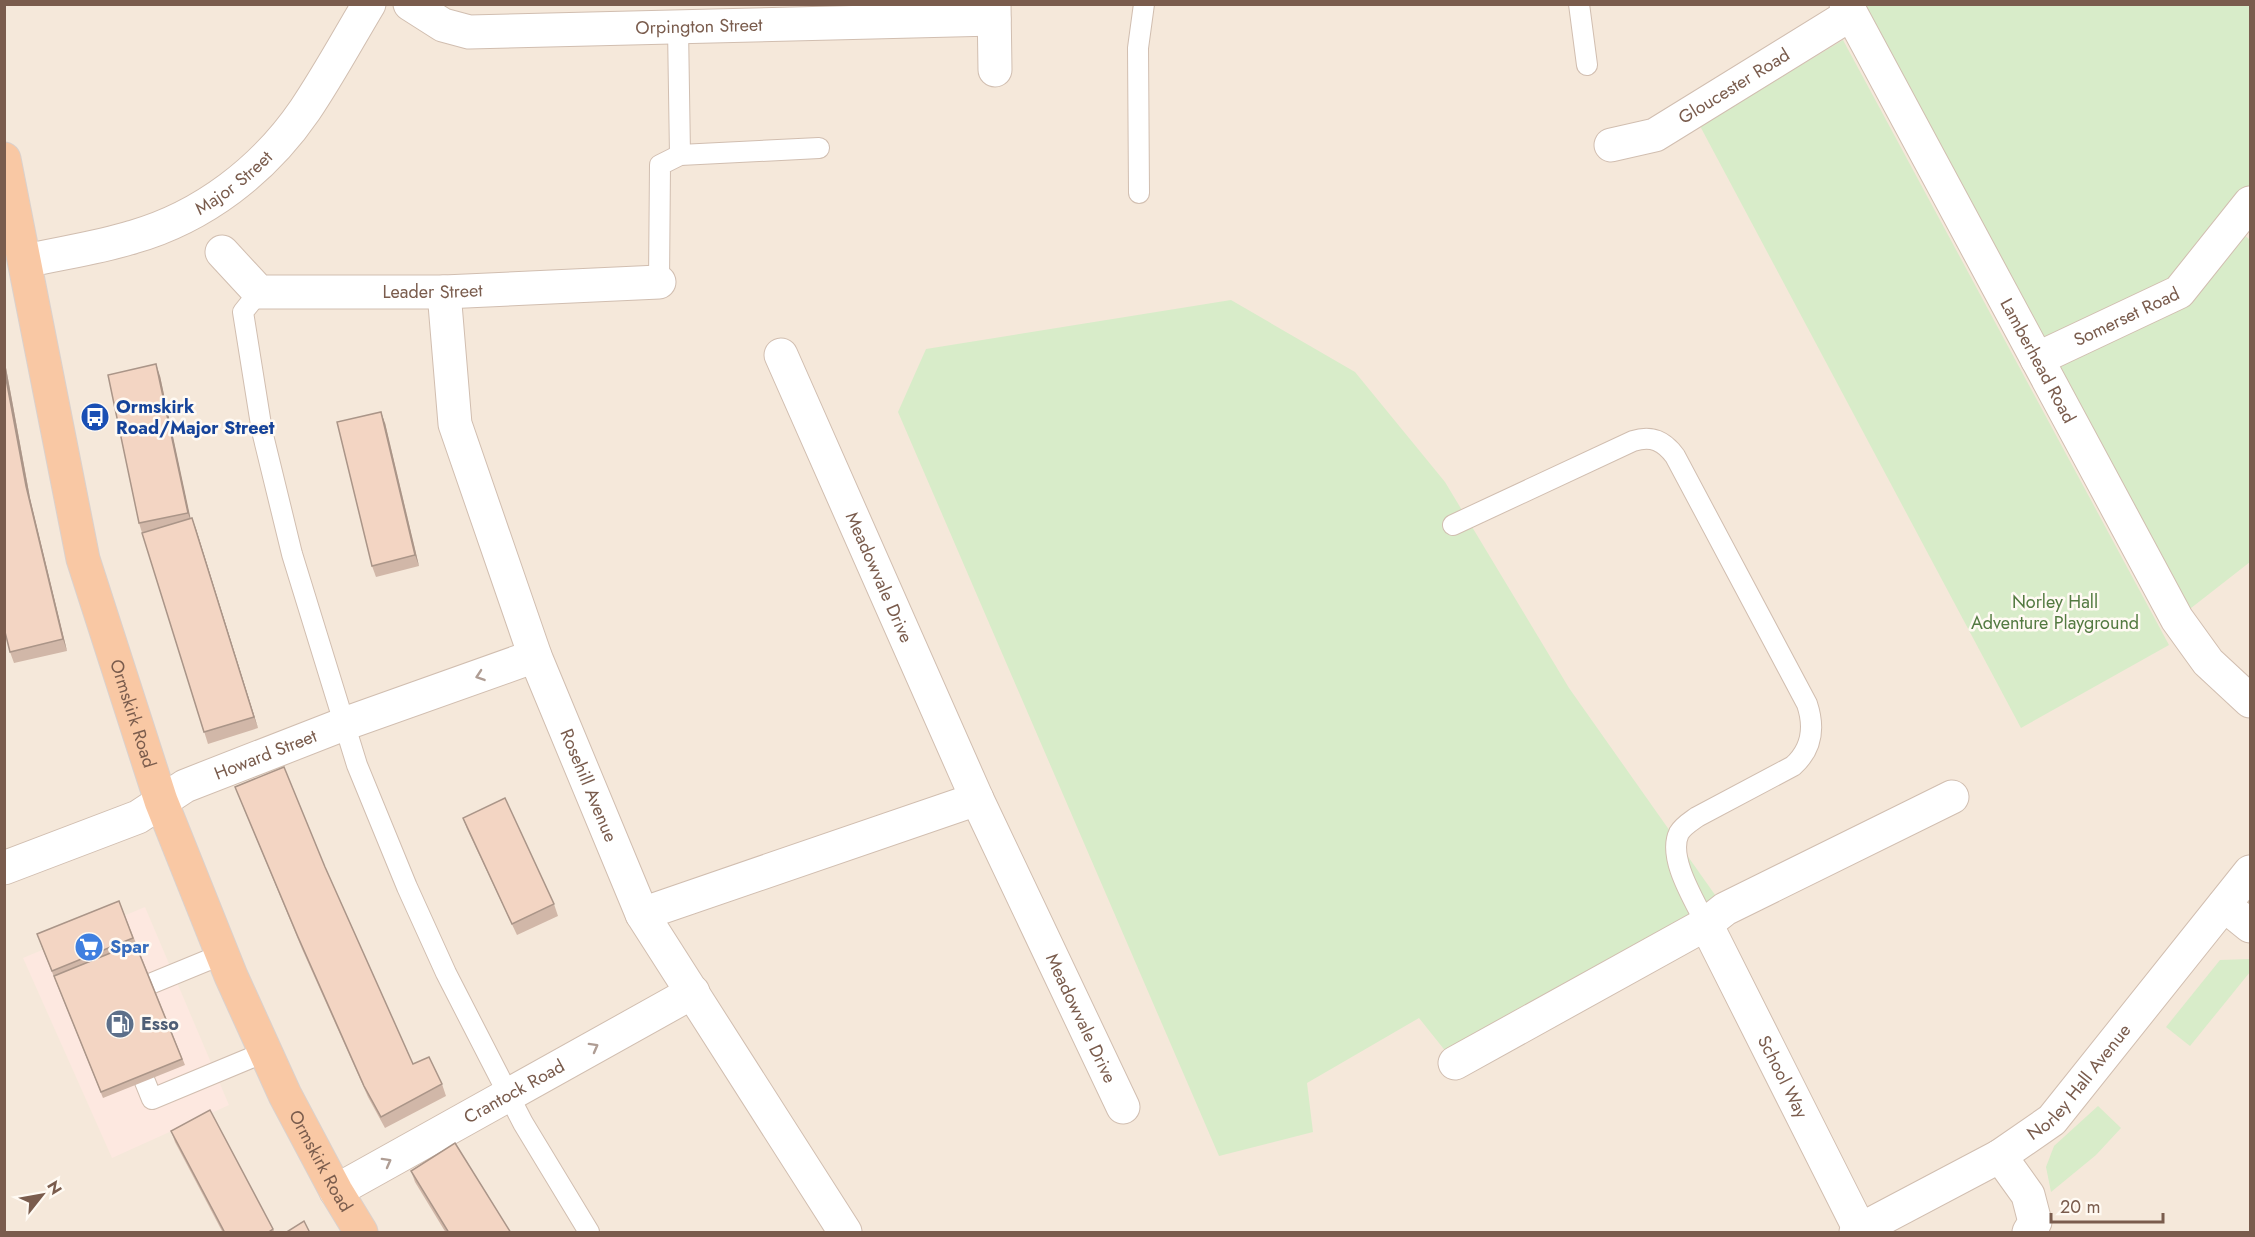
<svg xmlns="http://www.w3.org/2000/svg" width="2255" height="1237" viewBox="0 0 2255 1237" font-family="Jost,sans-serif">
  <rect width="100%" height="100%" fill="#fdf6ec"/>
  <rect fill="#f5e8da" x="5" y="5" width="2245" height="1227"/>
  <path fill="#fde8e0" d="M 145,907 L 229,1105 L 112,1158 L 23,958 Z"/>
  <g fill="#d8ecc9">
    <path d="M 1849,5 L 2250,5 L 2250,203 L 2233,225 L 2250,240 L 2250,562 L 2177,619 Z"/>
    <path d="M 1843,40 L 2169,645 L 2021,728 L 1700,126 Z"/>
    <path d="M 1231,300 L 1355,372 L 1445,482 L 1569,688 L 1725,909 L 1455,1063 L 1419,1018 L 1307,1083 L 1313,1132 L 1219,1156 L 898,412 L 926,349 Z"/>
    <path d="M 2250,959 L 2250,972 L 2190,1046 L 2166,1027 L 2220,960 Z"/>
    <path d="M 2098,1106 L 2121,1128 L 2096,1155 L 2051,1192 L 2046,1167 L 2054,1146 Z"/>
  </g>
  <g fill="none" stroke-linecap="round" stroke-linejoin="round">
    <g stroke="#d1beb0" stroke-width="22">
      <g id="service">
        <path d="M 1579,4 L 1587,65"/>
        <path d="M 678,28 L 680,155"/>
        <path d="M 1139,193 L 1138,48 L 1144,4"/>
        <path d="M 659,282 L 660,165 L 680,155 L 819,148"/>
        <path d="M 259,292 L 243,312 L 262,431 L 292,554 L 357,765 L 407,887 L 446,973 L 523,1123 L 589,1232"/>
        <path d="M 1453,525 L 1633,441 C 1652,435 1664,441 1675,456 L 1807,704 C 1815,728 1812,749 1793,766 L 1697,817 C 1690,822 1683,826 1679,833 C 1667,858 1695,901 1706,924"/>
        <path d="M 128,993 L 223,954"/>
        <path d="M 135,1057 L 152,1099 L 265,1052"/>
      </g>
    </g>
    <g stroke="#d1beb0" stroke-width="35">
      <g id="minor">
        <path id="s1" d="M 410,4 L 443,25 L 469,32 L 994,19"/>
        <path d="M 994,4 L 995,70"/>
        <path id="s2" d="M 1846,4 L 2177,619 L 2208,662 L 2250,701"/>
        <path id="s3" d="M 1611,145 L 1655,135 L 1851,14"/>
        <path id="s4" d="M 222,252 L 259,292 L 444,292 L 659,282"/>
        <path id="s5" d="M 26,261 C 61,253 98,248 133,237 C 203,217 264,170 305,110 C 328,76 348,39 369,4"/>
        <path id="s6" d="M 444,292 L 455,424 L 535,656 L 642,914 L 845,1232"/>
        <path id="s7" d="M 781,355 L 977,799 L 1123,1107"/>
        <path id="s8" d="M 2037,359 L 2179,292 L 2250,203"/>
        <path id="s9" d="M 4,868 L 138,817 L 185,786 L 344,724 L 535,656"/>
        <path d="M 2224,905 L 2250,926"/>
        <path d="M 642,914 L 977,799"/>
        <path id="s10" d="M 1706,924 L 1860,1230"/>
        <path d="M 1455,1063 L 1706,924 L 1725,909 L 1952,797"/>
        <path d="M 2000,1156 L 2028,1195 L 2035,1222 L 2029,1232"/>
        <path id="s11" d="M 336,1191 L 693,992"/>
      </g>
    </g>
    <g stroke="#d1beb0" stroke-width="35">
      <g id="tertiary">
        <path id="s12" d="M 1856,1232 L 2000,1156 L 2052,1120 L 2250,872"/>
      </g>
    </g>
    <g stroke="#dad1cd" stroke-width="35">
      <g id="trunk">
        <path id="s13" d="M 4,159 L 83,559 L 161,801 L 231,976 L 285,1095 L 336,1191 L 361,1232"/>
      </g>
    </g>
    <use href="#service" stroke="#fff" stroke-width="20"/>
    <use href="#minor" stroke="#fff" stroke-width="33"/>
    <use href="#tertiary" stroke="#fff" stroke-width="33"/>
    <use href="#trunk" stroke="#f9c8a4" stroke-width="33"/>
  </g>
  <g fill="#d1b7a8">
    <path d="M 4,357 L 30,498 L 67,651 L 14,663 L 10,652 L 4,628 Z"/>
    <path d="M 160,376 L 190,518 L 192,518 L 196,529 L 258,728 L 208,744 L 139,523 Z"/>
    <path d="M 385,423 L 419,566 L 376,577 L 372,566 Z"/>
    <path d="M 235,787 L 325,867 L 413,1064 L 442,1084 L 446,1096 L 385,1128 L 368,1097 L 302,949 Z"/>
    <path d="M 463,818 L 554,904 L 558,916 L 517,935 L 467,829 Z"/>
    <path d="M 119,901 L 185,1065 L 103,1098 L 41,945 Z"/>
    <path d="M 171,1131 L 273,1229 L 275,1233 L 223,1233 L 175,1142 Z"/>
    <path d="M 411,1171 L 511,1233 L 446,1233 L 415,1182 Z"/>
  </g>
  <g fill="#aa9588">
    <path d="M 4,357 L 30,498 L 67,651 L 63,639 L 26,486 L 4,368 Z"/>
    <path d="M 156,364 L 160,376 L 192,525 L 188,513 Z"/>
    <path d="M 381,412 L 385,423 L 419,566 L 415,555 Z"/>
    <path d="M 192,518 L 196,529 L 258,728 L 254,717 Z"/>
  </g>
  <g fill="#f3d5c3" stroke="#aa9588" stroke-width="1.5">
    <path d="M 156,364 L 188,513 L 139,523 L 108,375 Z"/>
    <path d="M 4,368 L 26,486 L 63,639 L 10,652 L 4,628 Z"/>
    <path d="M 381,412 L 415,555 L 372,566 L 337,422 Z"/>
    <path d="M 192,518 L 254,717 L 204,732 L 142,533 Z"/>
    <path d="M 284,767 L 325,867 L 413,1064 L 429,1057 L 442,1084 L 381,1117 L 364,1086 L 298,937 L 235,787 Z"/>
    <path d="M 505,798 L 554,904 L 512,924 L 463,818 Z"/>
    <path d="M 119,901 L 133,938 L 52,971 L 37,934 Z"/>
    <path d="M 135,943 L 182,1059 L 101,1092 L 54,976 Z"/>
    <path d="M 210,1110 L 273,1229 L 267,1233 L 225,1233 L 171,1131 Z"/>
    <path d="M 455,1143 L 511,1233 L 449,1233 L 411,1171 Z"/>
    <path d="M 304,1221 L 310,1233 L 285,1233 Z"/>
  </g>
  <defs><path id="oneway-chevron" d="M-2-3.5L2.5 0L-2 3.5" fill="none" stroke-width="1.6" stroke-linecap="round" stroke-linejoin="round" transform="scale(1.5)"/></defs>
  <g stroke="#af9d94">
    <use href="#oneway-chevron" transform="translate(480 676) rotate(161)"/>
    <use href="#oneway-chevron" transform="translate(594 1047) rotate(-29)"/>
    <use href="#oneway-chevron" transform="translate(387 1162) rotate(-29)"/>
  </g>
  <defs>
    <g id="bus-disc" transform="scale(1.5)"><circle r="9.5" fill="#1a4fb4" stroke="#fffaf3"/><path d="M-5-6H5V4H4V6H2V4H-2V6H-4V4H-5ZM-3.5-4V0h7V-4ZM-3.5 1.2v1.5H-2V1.2ZM2 1.2v1.5H3.5V1.2Z" fill="#fff"/></g>
    <g id="supermarket-disc" transform="scale(1.5)"><circle r="9.5" fill="#3f7fe0" stroke="#fffaf3"/><path d="M-6-5.5h2.5l.6 2H6L4.5 2H-2.5L-4.4-4H-6ZM-1.5 3.2a1.3 1.3 0 1 0 .1 0ZM3 3.2a1.3 1.3 0 1 0 .1 0Z" fill="#fff"/></g>
    <g id="fuel-disc" transform="scale(1.5)"><circle r="9.5" fill="#5c6f8a" stroke="#fffaf3"/><path d="M-5.5-6h7V0h2V4h1.3V-2.5L3-4.5l.8-.8L6-3V5H2.5V1h-1V6h-7ZM-4.2-4.7v3.2H.2V-4.7Z" fill="#fff"/></g>
  </defs>
  <g fill-rule="evenodd">
    <use href="#bus-disc" x="95" y="417"/>
    <use href="#supermarket-disc" x="89" y="947"/>
    <use href="#fuel-disc" x="120" y="1024"/>
  </g>
  <g text-anchor="middle" stroke-width="5" stroke-linejoin="round" paint-order="stroke">
    <g font-size="18" fill="#7a5c4d" stroke="#fffaf3">
      <text dy="6" stroke="none"><textPath href="#s1" startOffset="296">Orpington Street</textPath></text>
      <text dy="6" stroke="none"><textPath href="#s3" startOffset="138">Gloucester Road</textPath></text>
      <text dy="6" stroke="none"><textPath href="#s5" startOffset="225">Major Street</textPath></text>
      <text dy="6" stroke="none"><textPath href="#s4" startOffset="228">Leader Street</textPath></text>
      <text dy="6" stroke="none"><textPath href="#s8" startOffset="99">Somerset Road</textPath></text>
      <text dy="6" stroke="none"><textPath href="#s2" startOffset="405">Lamberhead Road</textPath></text>
      <text dy="6" stroke="none"><textPath href="#s7" startOffset="243">Meadowvale Drive</textPath></text>
      <text dy="6" stroke="none"><textPath href="#s13" startOffset="570">Ormskirk Road</textPath></text>
      <text dy="6" stroke="none"><textPath href="#s9" startOffset="286">Howard Street</textPath></text>
      <text dy="6" stroke="none"><textPath href="#s6" startOffset="518">Rosehill Avenue</textPath></text>
      <text dy="6" stroke="none"><textPath href="#s7" startOffset="728">Meadowvale Drive</textPath></text>
      <text dy="6" stroke="none"><textPath href="#s10" startOffset="171">School Way</textPath></text>
      <text dy="6" stroke="none"><textPath href="#s12" startOffset="272">Norley Hall Avenue</textPath></text>
      <text dy="6" stroke="none"><textPath href="#s11" startOffset="204">Crantock Road</textPath></text>
      <text dy="6" stroke="none"><textPath href="#s13" startOffset="1056">Ormskirk Road</textPath></text>
    </g>
    <g font-size="18" font-weight="bold" fill="#164399" stroke="#fffaf3" text-anchor="start">
      <text x="116" y="413">Ormskirk<tspan x="116" dy="21">Road/Major Street</tspan></text>
    </g>
    <g font-size="18" fill="#537a41" stroke="#fffaf3">
      <text x="2055" y="608">Norley Hall<tspan x="2055" dy="21">Adventure Playground</tspan></text>
    </g>
    <g font-size="18" font-weight="bold" fill="#366cbe" stroke="#fffaf3" text-anchor="start">
      <text x="110" y="953">Spar</text>
    </g>
    <g font-size="18" font-weight="bold" fill="#4e5e75" stroke="#fffaf3" text-anchor="start">
      <text x="141" y="1030">Esso</text>
    </g>
  </g>
  <rect width="2255" height="1237" fill="none" stroke="#7a5c4d" stroke-width="12"/>
  <g transform="translate(42 1195) rotate(59)" stroke="#fffaf3" stroke-width="4.5" paint-order="stroke">
  <path d="M0-4.5L10 22L0 15L-10 22Z" fill="#7a5c4d"/>
  <text y="-9" font-size="16" font-weight="bold" text-anchor="middle" fill="#7a5c4d">N</text>
  </g>
  <path d="M2051 1213v9h112v-9" fill="none" stroke="#7a5c4d" stroke-width="3"/>
  <text x="2060" y="1213" font-size="18" fill="#7a5c4d" stroke="#fffaf3" stroke-width="4.5" paint-order="stroke">20 m</text>
</svg>
